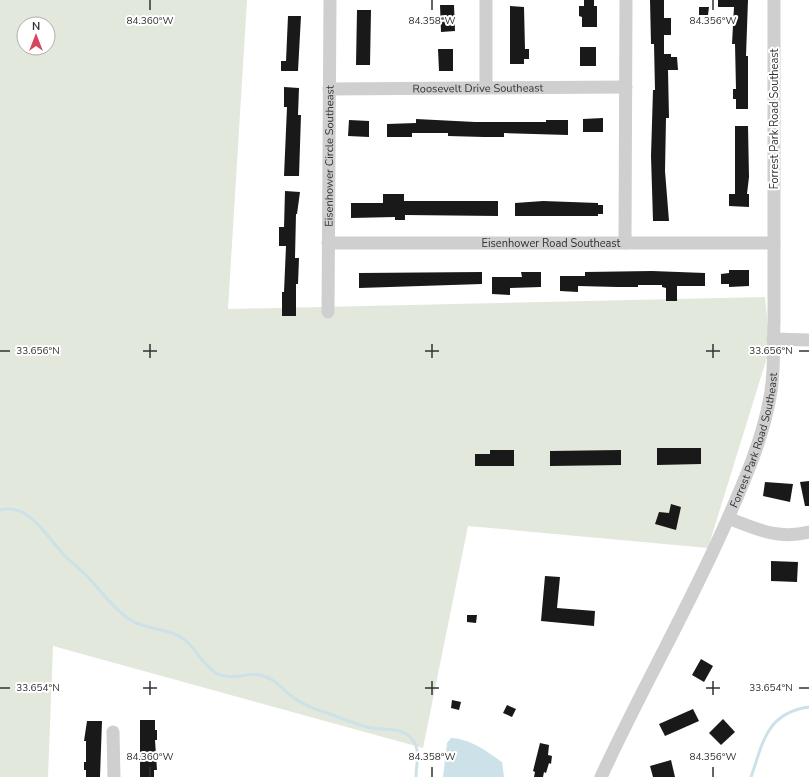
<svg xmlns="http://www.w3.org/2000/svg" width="809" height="777" viewBox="0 0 809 777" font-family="'Nunito Sans',sans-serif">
  <rect width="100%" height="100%" fill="#fff"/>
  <path fill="#e3e8dc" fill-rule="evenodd" d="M 0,0 L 247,0 L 228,309 L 765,297 L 770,348 L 708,548 L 468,526 L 423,748 L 53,646 L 48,777 L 0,777 ZM 24,24 L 48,24 L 48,48 L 24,48 Z"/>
  <path fill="#cde1e9" d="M 451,738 C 471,739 486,751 502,762 L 504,777 L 443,777 L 447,743 Z"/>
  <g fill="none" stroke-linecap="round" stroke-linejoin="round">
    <g stroke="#cde1e9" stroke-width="3">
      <path d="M 0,510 C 28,501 48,539 65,556 C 72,563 80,569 87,576 C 101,591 112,607 129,619 C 146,631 169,627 185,640 C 197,650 202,665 216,673 C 233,682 243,672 260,675 C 276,678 284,692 297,700 C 306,706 317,710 327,713 C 341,718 354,724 367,727 C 382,731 398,726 410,737 C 422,748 416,763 416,777"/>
      <path d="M 751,777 C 763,743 766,713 809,707"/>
    </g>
  </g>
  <g fill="#191919">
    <path d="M 584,0 L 594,0 L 594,6 L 597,6 L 597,27 L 582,27 L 582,17 L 579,16 L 579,6 L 584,6 Z"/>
    <path d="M 650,0 L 664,0 L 664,18 L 671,18 L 671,35 L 664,35 L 664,54 L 671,54 L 671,57 L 677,57 L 678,70 L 668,70 L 669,118 L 666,118 L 665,171 L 669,221 L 653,221 L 651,156 L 653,90 L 655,90 L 654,44 L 651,44 Z"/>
    <path d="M 718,0 L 748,0 L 746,56 L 748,56 L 748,109 L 736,109 L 736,99 L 733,99 L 733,89 L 736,89 L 735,44 L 732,44 L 734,7 L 718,7 Z"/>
    <path d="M 440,5 L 454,5 L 455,31 L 441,32 Z"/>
    <path d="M 510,6 L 524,7 L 525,49 L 529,49 L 529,59 L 524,59 L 524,64 L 510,64 Z"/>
    <path d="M 699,7 L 709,7 L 708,15 L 699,15 Z"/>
    <path d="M 357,10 L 371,10 L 370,65 L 356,65 Z"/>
    <path d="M 288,16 L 301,16 L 298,71 L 281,71 L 281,61 L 286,61 Z"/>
    <rect x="580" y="47" width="16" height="19"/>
    <path d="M 438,49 L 453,49 L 453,71 L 439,71 Z"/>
    <path d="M 284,87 L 299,88 L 298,115 L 301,115 L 299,176 L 284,176 L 287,107 L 284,107 Z"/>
    <path d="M 603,118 L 603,132 L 583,132 L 583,119 Z"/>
    <path d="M 416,119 L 475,122 L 546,122 L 546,120 L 568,120 L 568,135 L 504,133 L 504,137 L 484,137 L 448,136 L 448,133 L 412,133 L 412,137 L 387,137 L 387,124 L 416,123 Z"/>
    <path d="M 349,120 L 369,121 L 369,137 L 348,136 Z"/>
    <path d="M 735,126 L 748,126 L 749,177 L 747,194 L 749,194 L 749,207 L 729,206 L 729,194 L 735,194 Z"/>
    <path d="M 285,191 L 300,192 L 297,214 L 296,214 L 295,258 L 299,258 L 298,284 L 296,284 L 296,316 L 282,316 L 282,292 L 284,292 L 286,246 L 279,246 L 279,227 L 284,227 Z"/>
    <path d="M 383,194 L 404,194 L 404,201 L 498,201 L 498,216 L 405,215 L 405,220 L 395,220 L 395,217 L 351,218 L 351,203 L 383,203 Z"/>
    <path d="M 543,201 L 598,203 L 598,205 L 603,205 L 603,214 L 598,214 L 598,216 L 515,216 L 515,203 Z"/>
    <path d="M 729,270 L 749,270 L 749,286 L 729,287 L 729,284 L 721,284 L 721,274 L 729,273 Z"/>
    <path d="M 652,271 L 705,273 L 705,286 L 677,286 L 677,301 L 666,301 L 666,288 L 662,287 L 662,285 L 638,285 L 638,287 L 617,287 L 578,286 L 578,292 L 560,291 L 560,276 L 585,276 L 585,272 Z"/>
    <path d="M 482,272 L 482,284 L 359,288 L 359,273 Z"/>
    <path d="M 521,272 L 541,272 L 541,287 L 510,288 L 510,295 L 492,294 L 492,277 L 522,277 Z"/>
    <path d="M 657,448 L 701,448 L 701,464 L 657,465 Z"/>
    <path d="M 490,450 L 514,450 L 514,466 L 475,466 L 475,454 L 490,454 Z"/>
    <path d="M 621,450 L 621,465 L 550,466 L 550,451 Z"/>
    <path d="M 809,481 L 809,506 L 805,506 L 800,482 Z"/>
    <path d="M 765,482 L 793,484 L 790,502 L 763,496 Z"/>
    <path d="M 671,504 L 681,507 L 676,530 L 655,524 L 659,512 L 669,513 Z"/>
    <path d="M 771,561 L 798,562 L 797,582 L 771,581 Z"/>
    <path d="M 545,576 L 560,577 L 557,608 L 595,611 L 594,626 L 541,621 Z"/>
    <path d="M 467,615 L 477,615 L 476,623 L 467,622 Z"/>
    <path d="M 701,659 L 713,666 L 704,682 L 692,675 Z"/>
    <path d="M 452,700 L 461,702 L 459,710 L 451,708 Z"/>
    <path d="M 507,705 L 516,709 L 512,717 L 503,713 Z"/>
    <path d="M 693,709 L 699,721 L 665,736 L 659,724 Z"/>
    <path d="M 723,719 L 735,732 L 721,745 L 709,733 Z"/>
    <path d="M 140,720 L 155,720 L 155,730 L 157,730 L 157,740 L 155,740 L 157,770 L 154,770 L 154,777 L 140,777 Z"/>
    <path d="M 87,721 L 102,721 L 100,777 L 86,777 L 86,770 L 84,770 L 84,762 L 86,762 L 86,741 L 84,741 Z"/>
    <path d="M 540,743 L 549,745 L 548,755 L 552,756 L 551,764 L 549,763 L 546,773 L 544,772 L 543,777 L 534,777 L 535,772 L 533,771 Z"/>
    <path d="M 671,760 L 675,777 L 653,777 L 650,766 Z"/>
  </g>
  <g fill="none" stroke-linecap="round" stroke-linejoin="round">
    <g stroke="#cfcfcf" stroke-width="13">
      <path d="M 486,0 L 486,88"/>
      <path id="s1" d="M 329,89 L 626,87"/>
      <path id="s2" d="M 328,243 L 774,243"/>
      <path d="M 625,243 L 626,0"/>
      <path id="s3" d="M 328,312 L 330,0"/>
      <path d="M 773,339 L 809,340"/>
      <path d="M 728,518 C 757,529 778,540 809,532"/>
      <path d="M 113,732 L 114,777"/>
      <path id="s4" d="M 601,777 C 640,692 687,611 725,525 C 743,484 762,442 770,397 C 775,372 773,347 774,322 L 774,0"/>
    </g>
  </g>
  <path fill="none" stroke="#323232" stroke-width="1.5" d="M 150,0 L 150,10M 432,0 L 432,10M 713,0 L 713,10M 150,344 L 150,358M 432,344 L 432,358M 713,344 L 713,358M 0,351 L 10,351M 143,351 L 157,351M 425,351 L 439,351M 706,351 L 720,351M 799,351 L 809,351M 150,681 L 150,695M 432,681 L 432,695M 713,681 L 713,695M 0,688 L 10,688M 143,688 L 157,688M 425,688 L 439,688M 706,688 L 720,688M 799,688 L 809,688M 150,767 L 150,777M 432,767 L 432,777M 713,767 L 713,777"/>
  <g text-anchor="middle" stroke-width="4" stroke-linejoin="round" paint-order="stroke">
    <g font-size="11" fill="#323232" stroke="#fff">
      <text dy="4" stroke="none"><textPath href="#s1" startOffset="149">Roosevelt Drive Southeast</textPath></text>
      <text transform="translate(774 119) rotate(-90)" y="4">Forrest Park Road Southeast</text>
      <text dy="4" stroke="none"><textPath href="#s3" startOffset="156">Eisenhower Circle Southeast</textPath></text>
      <text dy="4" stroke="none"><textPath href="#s2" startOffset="223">Eisenhower Road Southeast</textPath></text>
      <text dy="4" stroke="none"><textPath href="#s4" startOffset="371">Forrest Park Road Southeast</textPath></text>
    </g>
  </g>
  <g font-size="10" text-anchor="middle" fill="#323232" stroke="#fff" stroke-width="4" stroke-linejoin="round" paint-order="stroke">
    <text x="150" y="24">84.360°W</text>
    <text x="432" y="24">84.358°W</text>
    <text x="713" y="24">84.356°W</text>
    <text x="38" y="354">33.656°N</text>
    <text x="771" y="354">33.656°N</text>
    <text x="38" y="691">33.654°N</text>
    <text x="771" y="691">33.654°N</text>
    <text x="150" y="760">84.360°W</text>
    <text x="432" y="760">84.358°W</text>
    <text x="713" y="760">84.356°W</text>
  </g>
  <g transform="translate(36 36)"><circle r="19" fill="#ffffff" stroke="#adadad"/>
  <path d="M0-3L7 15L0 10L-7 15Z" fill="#d74660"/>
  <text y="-6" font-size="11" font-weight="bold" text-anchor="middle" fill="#323232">N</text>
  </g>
</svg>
